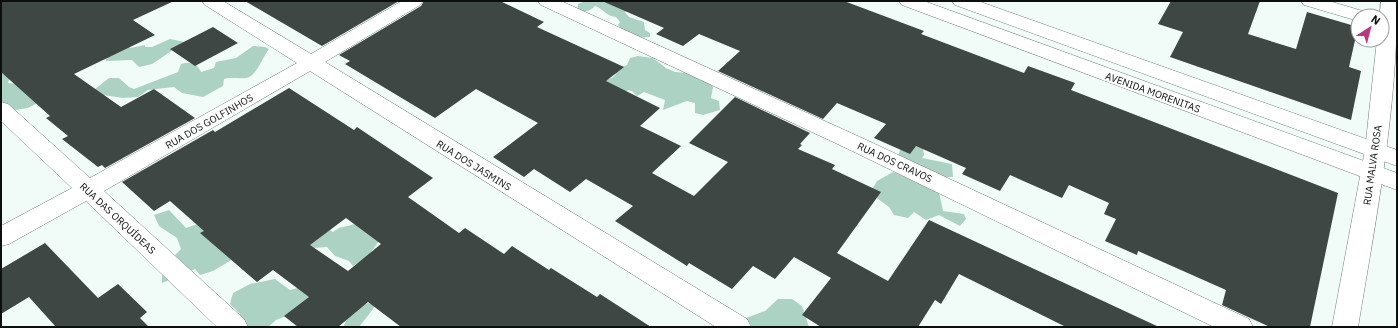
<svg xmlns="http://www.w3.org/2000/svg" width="1398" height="328" viewBox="0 0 1398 328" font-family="'IBM Plex Sans',sans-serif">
  <rect width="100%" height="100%" fill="#f1fcf8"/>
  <g fill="#acd2c4">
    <path d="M 585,1 L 636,1 L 625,12 L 629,17 L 644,22 L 645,30 L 650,33 L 650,37 C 638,39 626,35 618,25 L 620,22 L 616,17 C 605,16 604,9 595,6 C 589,12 585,12 577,11 L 578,4 Z"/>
    <path d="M 170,39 L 185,42 L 152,64 L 139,67 L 132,60 L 106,61 L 107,54 L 127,42 L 130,48 L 145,45 L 145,47 L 152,47 Z"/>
    <path d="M 253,46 L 265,47 L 269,49 C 262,58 256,77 246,78 C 239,79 231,77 224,79 L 223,86 L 203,97 L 182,93 L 174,87 L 148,90 L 138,97 L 123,98 L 96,94 L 95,89 L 109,78 L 119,78 L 129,87 L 134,89 L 178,72 L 181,64 C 190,61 197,63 201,72 L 214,68 L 216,62 L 236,58 Z"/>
    <path d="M 638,56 L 653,58 L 666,68 L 675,72 L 688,73 L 710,82 L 713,87 L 711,98 L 719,101 L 720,110 L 703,115 L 695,113 L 695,103 L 687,101 L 663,110 L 665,100 L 644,92 L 637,96 L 632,91 L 628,90 L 620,95 L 565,77 L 606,80 L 612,78 L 616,74 L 614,70 L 627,65 L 630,58 Z"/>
    <path d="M 1,62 L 11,75 L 8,83 L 20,84 L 47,98 L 28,108 L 1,112 Z"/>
    <path d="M 906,143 L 923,148 L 924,155 L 922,158 L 952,164 L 953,177 L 936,177 L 898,156 L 900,150 L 905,149 Z"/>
    <path d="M 893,172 L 907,176 L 939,192 L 943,211 L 964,214 L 966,219 L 960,226 L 939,215 L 926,220 L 914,212 L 908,218 L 894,215 L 889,207 L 870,193 L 877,181 Z"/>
    <path d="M 169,210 L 186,228 L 203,222 L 238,256 L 213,271 L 200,275 L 195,269 L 162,283 L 162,269 L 181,249 L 177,238 L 159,226 L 154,215 Z"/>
    <path d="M 359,223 L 379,241 L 368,256 L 353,266 L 349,261 L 335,256 L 327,247 L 313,248 L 304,243 L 321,225 L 333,232 L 339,228 Z"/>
    <path d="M 275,279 L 290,290 L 309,285 L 314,296 L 291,314 L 276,320 L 268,327 L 245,327 L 241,325 L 240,314 L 230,304 L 233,293 L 250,284 Z"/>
    <path d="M 778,299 L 792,299 L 802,306 L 809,327 L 752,327 L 746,318 L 765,311 Z"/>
    <path d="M 375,303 L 373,309 L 359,327 L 343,327 L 355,304 Z"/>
  </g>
  <g fill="#3e4743" fill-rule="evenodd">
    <path d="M 1,1 L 174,1 L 133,20 L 155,35 L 74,74 L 121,107 L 154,89 L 195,118 L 105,168 L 102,165 L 98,167 L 62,139 L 68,136 L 46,118 L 50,116 L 1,72 Z"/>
    <path d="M 245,1 L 399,1 L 322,46 Z"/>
    <path d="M 424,1 L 500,1 L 544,22 L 537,27 L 624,67 L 606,81 L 660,108 L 640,126 L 681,146 L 652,173 L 694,196 L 728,162 L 689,143 L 735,97 L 810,133 L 800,144 L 802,145 L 798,149 L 835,165 L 832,169 L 881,192 L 837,253 L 888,281 L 929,220 L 1159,327 L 1066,327 L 959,274 L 941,304 L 935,300 L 918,327 L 821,327 L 802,315 L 831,278 L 794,257 L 775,279 L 753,266 L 732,289 L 689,263 L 687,266 L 615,221 L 633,206 L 586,179 L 570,192 L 534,169 L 524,177 L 493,157 L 538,123 L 476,89 L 435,118 L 345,64 L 350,61 L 339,55 L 421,6 Z"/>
    <path d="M 602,1 L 844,1 L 924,31 L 921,34 L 1024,73 L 1028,66 L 1075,83 L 1071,90 L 1338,193 L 1310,327 L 1270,327 L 1222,305 L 1226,290 L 1138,251 L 1137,255 L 1105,241 L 1116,219 L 1104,214 L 1109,203 L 1069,185 L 1062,198 L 1010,175 L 1000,191 L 962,174 L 966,168 L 916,146 L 910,154 L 874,138 L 886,124 L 837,103 L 823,119 L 718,71 L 740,51 L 699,34 L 683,46 L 656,34 L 664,28 Z"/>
    <path d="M 1171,1 L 1260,1 L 1248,34 L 1296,49 L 1307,12 L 1358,27 L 1349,67 L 1361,71 L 1351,120 L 1170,57 L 1183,32 L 1158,24 Z"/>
    <path d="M 213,27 L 238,43 L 195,66 L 170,49 Z"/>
    <path d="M 289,88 L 354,130 L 357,127 L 433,178 L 408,197 L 459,233 L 465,228 L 504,254 L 512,246 L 549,270 L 551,268 L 597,297 L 600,294 L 651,327 L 401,327 L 368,302 L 338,327 L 298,327 L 284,316 L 309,297 L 273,270 L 257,282 L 200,233 L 204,231 L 170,201 L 154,211 L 122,182 L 213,130 L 215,132 ZM 346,218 L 381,244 L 348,271 L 310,245 Z"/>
    <path d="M 45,243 L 98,298 L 118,284 L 147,312 L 140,318 L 149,327 L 56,327 L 29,297 L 1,314 L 1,269 Z"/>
  </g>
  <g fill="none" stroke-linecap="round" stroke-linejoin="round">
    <g stroke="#747d79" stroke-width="1">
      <g id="minor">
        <path d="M 202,1 L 223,1 L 311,54 L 402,1 L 423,1 L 420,5 L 325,62 L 747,319 L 751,327 L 716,327 L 310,71 L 104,191 L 244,319 L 248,327 L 217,327 L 86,201 L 9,244 L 1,246 L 1,226 L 72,188 L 1,121 L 1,102 L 8,104 L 90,178 L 297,63 L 205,5 Z"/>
        <path d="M 538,1 L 561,1 L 862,138 L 1249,319 L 1253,327 L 1214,327 L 846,148 L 541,5 Z"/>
        <path d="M 1301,1 L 1329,1 L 1366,12 L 1369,16 L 1358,16 L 1358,21 L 1304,5 Z"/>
        <path d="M 1381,1 L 1397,1 C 1397,111 1376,219 1358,327 L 1332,327 L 1365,150 L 1377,40 L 1382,40 L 1382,16 L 1380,16 Z"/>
      </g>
    </g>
    <g stroke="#747d79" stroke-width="1">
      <g id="major">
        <path d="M 899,1 L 924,1 L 1397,173 L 1397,190 L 902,5 Z"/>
        <path d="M 952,1 L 978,1 L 1397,150 L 1397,166 L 955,5 Z"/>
      </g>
    </g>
    <use href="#minor" fill="#fff" fill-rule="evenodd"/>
    <use href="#major" fill="#fff" fill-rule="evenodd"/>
  </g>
  <g text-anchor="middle" stroke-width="4" stroke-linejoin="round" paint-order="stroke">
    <g font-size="10" fill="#0c0f0e" stroke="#fff">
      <text transform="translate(1153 92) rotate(20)" y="4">AVENIDA MORENITAS</text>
      <text transform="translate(209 121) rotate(-30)" y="4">RUA DOS GOLFINHOS</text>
      <text transform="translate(895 162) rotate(25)" y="4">RUA DOS CRAVOS</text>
      <text transform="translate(474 165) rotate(32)" y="4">RUA DOS JASMINS</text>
      <text transform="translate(1372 165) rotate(-82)" y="4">RUA MALVA ROSA</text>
      <text transform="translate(118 218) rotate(43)" y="4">RUA DAS ORQUÍDEAS</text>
    </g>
  </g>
  <rect width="1398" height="328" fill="none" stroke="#0c0f0e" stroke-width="4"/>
  <g transform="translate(1370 28) rotate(36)"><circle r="19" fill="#ffffff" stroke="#9e9f9f"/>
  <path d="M0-3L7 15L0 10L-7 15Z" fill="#ba3880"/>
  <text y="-6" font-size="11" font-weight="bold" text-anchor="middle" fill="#0c0f0e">N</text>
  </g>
</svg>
